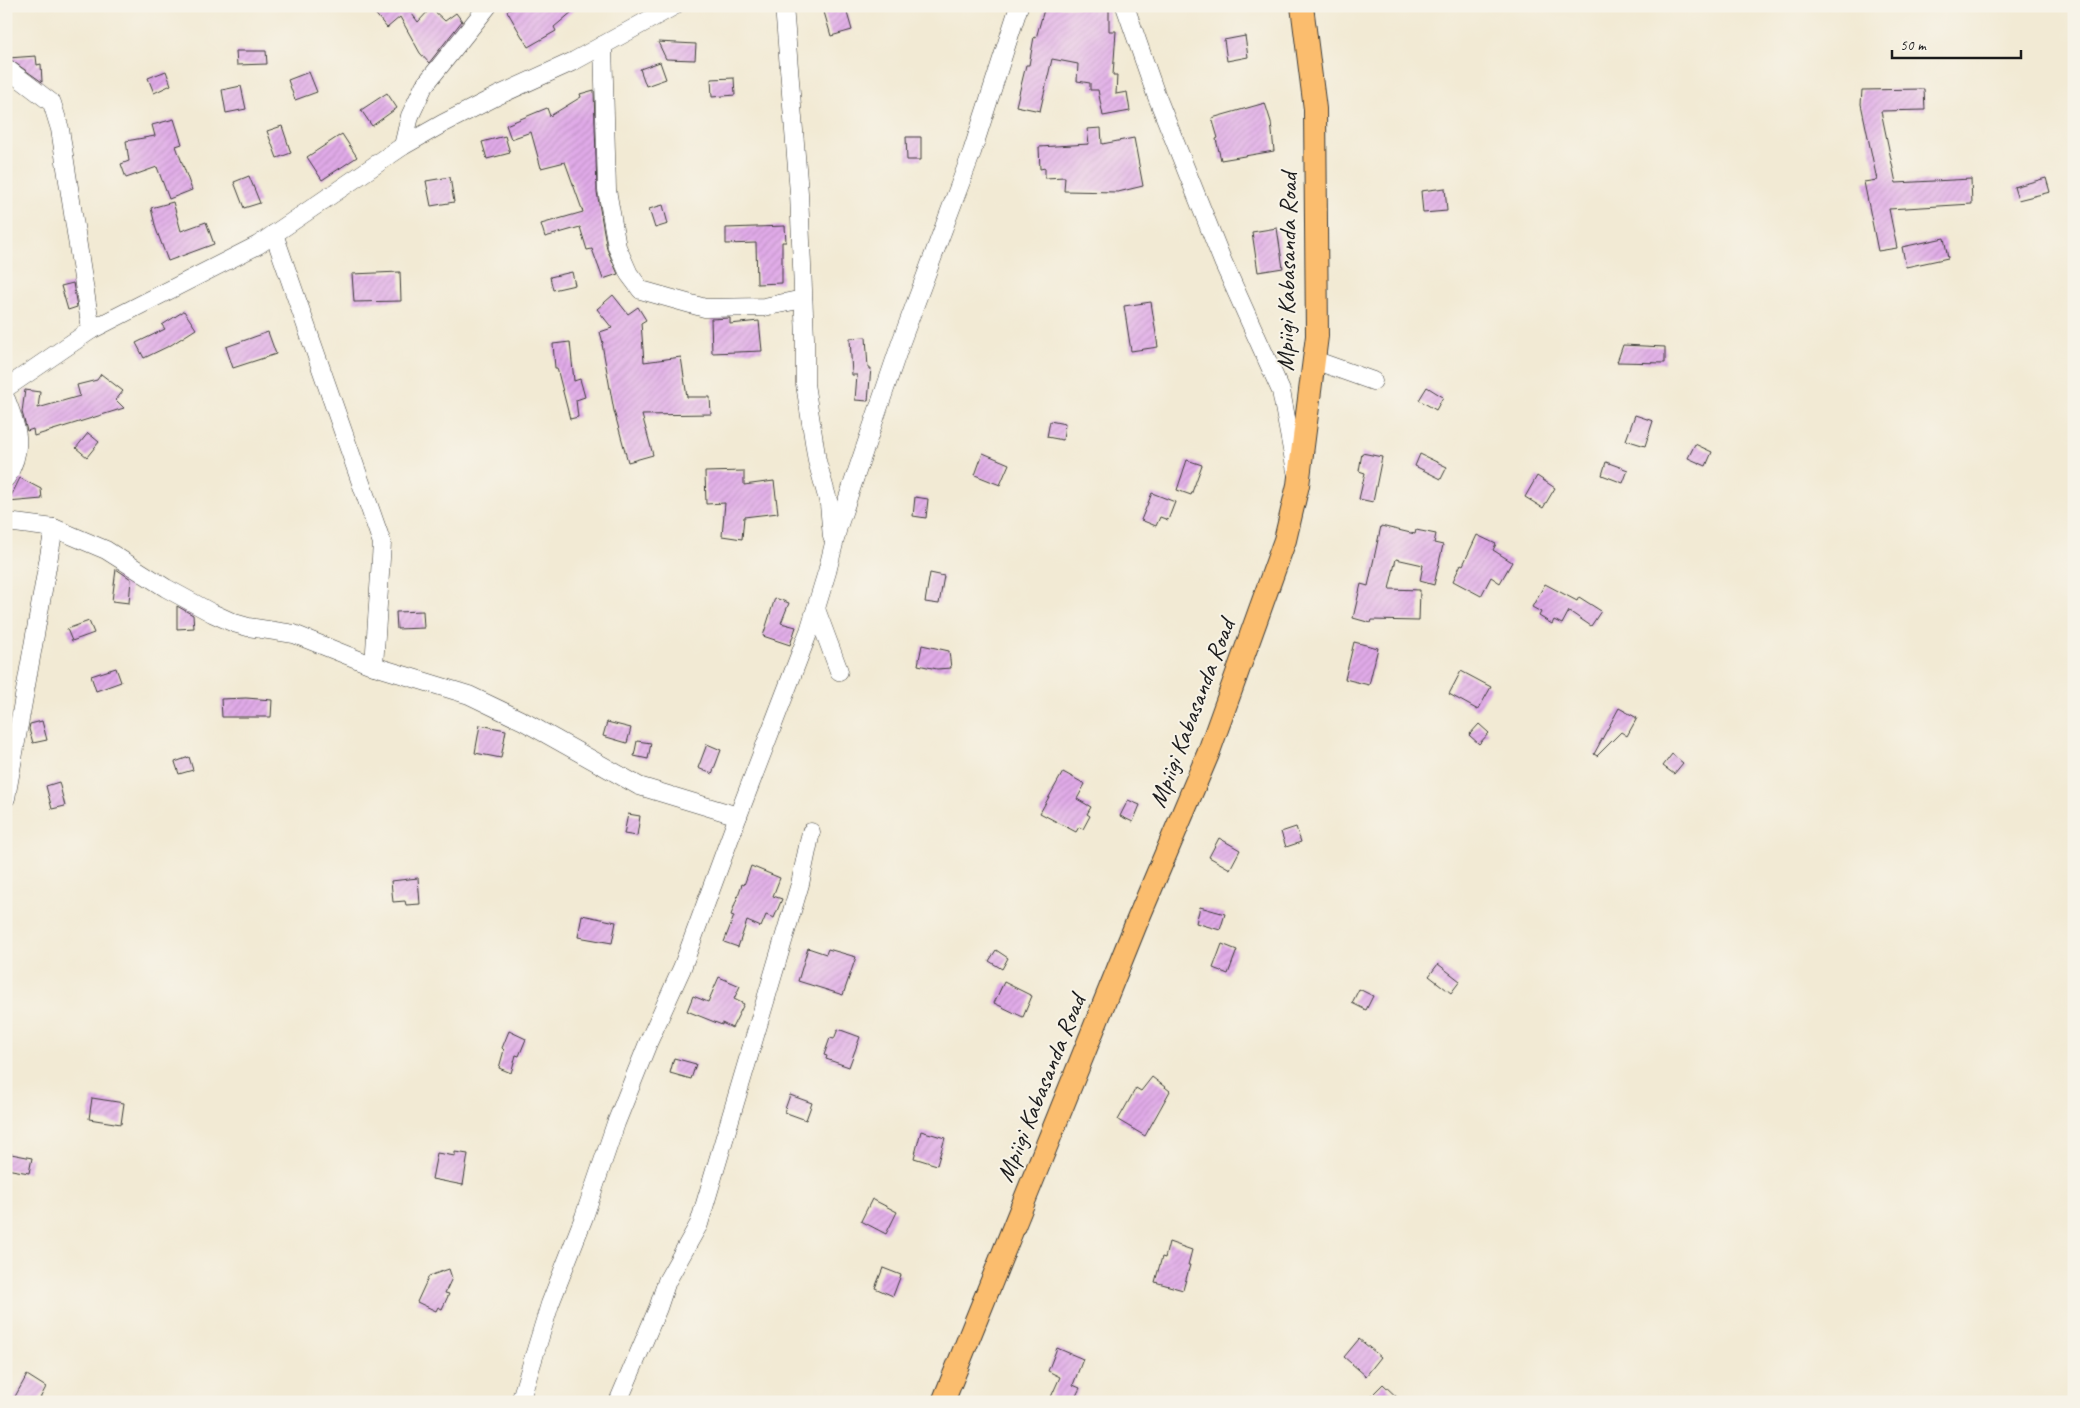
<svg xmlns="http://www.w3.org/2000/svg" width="2080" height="1408" viewBox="0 0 2080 1408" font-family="Caveat,sans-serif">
  <defs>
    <pattern id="building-hatch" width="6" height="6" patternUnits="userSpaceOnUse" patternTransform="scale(1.25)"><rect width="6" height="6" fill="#e0aae8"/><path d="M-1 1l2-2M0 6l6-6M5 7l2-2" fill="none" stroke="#c092c6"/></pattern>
  </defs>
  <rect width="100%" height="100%" fill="#f7f3e8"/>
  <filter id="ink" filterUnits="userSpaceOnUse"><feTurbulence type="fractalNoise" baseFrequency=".02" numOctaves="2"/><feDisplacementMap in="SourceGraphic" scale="10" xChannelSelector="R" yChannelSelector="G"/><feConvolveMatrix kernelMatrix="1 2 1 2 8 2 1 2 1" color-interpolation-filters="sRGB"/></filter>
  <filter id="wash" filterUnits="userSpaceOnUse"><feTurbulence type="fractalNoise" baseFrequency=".0096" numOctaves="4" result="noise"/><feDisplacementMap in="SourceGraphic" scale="20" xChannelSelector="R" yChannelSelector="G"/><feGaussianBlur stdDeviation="1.12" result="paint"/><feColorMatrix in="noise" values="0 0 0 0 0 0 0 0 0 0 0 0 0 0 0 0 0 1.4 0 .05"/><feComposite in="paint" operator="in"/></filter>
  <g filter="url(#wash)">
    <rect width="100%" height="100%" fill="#f2ead4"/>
    <g id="blocks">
      <g fill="url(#building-hatch)">
        <path d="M 381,6 L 414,6 L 409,10 L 418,22 L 431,8 L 445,21 L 456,13 L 462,21 L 429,63 L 420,53 L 400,17 L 387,28 L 374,12 Z"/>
        <path d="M 515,6 L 579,6 L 554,27 L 556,31 L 528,47 L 507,11 Z"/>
        <path d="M 842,6 L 845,6 L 852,30 L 831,36 L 824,12 Z"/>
        <path d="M 1045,6 L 1109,9 L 1109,31 L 1116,31 L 1113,75 L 1117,75 L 1116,94 L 1127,92 L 1130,111 L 1103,116 L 1098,90 L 1090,90 L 1090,83 L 1077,81 L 1078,64 L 1052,59 L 1040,111 L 1016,106 L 1026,65 L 1029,65 L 1034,37 L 1036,38 Z"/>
        <path d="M 1245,36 L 1248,57 L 1227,61 L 1224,40 Z"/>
        <path d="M 658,42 L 696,44 L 695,60 L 666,59 Z"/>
        <path d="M 236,51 L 266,51 L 267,64 L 237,65 Z"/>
        <path d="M 36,56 L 37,65 L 41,64 L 42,82 L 8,58 Z"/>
        <path d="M 660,62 L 666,79 L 646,86 L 640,69 Z"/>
        <path d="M 166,71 L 171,85 L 154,93 L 148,78 Z"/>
        <path d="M 309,72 L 317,92 L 295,100 L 288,80 Z"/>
        <path d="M 734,78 L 735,95 L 712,97 L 711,79 Z"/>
        <path d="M 241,86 L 246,109 L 226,113 L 222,90 Z"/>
        <path d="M 1924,89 L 1925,110 L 1881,111 L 1896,183 L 1971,179 L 1972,204 L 1889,209 L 1897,248 L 1878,251 L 1864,182 L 1877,180 L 1861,104 L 1862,90 Z"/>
        <path d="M 594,90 L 597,192 L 607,249 L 618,274 L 603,279 L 592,249 L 587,250 L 580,227 L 545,237 L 541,224 L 583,212 L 565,162 L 541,168 L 531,132 L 511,139 L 506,125 L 547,108 L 550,116 L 581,97 L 580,94 Z"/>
        <path d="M 387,93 L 397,108 L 372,126 L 361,110 Z"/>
        <path d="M 1265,103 L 1271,122 L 1274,151 L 1221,160 L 1216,139 L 1218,138 L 1212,118 Z"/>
        <path d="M 174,119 L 182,144 L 176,146 L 192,190 L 169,199 L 157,167 L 126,178 L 121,164 L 129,161 L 126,141 L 155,136 L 152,125 Z"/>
        <path d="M 282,126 L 291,153 L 277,158 L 267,131 Z"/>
        <path d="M 1101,128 L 1102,144 L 1134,138 L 1143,186 L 1118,192 L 1064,191 L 1065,177 L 1045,178 L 1045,168 L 1040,169 L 1039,147 L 1089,144 L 1087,129 Z"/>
        <path d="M 342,134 L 357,157 L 322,180 L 307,157 Z"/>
        <path d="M 505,136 L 510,153 L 487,159 L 482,142 Z"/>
        <path d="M 906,137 L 921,137 L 921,160 L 907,160 Z"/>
        <path d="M 249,176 L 260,203 L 244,208 L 234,182 Z"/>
        <path d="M 450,177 L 454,202 L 431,206 L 426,181 Z"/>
        <path d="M 2046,178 L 2050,192 L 2018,200 L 2014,187 Z"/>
        <path d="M 1445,188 L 1447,211 L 1423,213 L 1421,191 Z"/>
        <path d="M 173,202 L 181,231 L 206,222 L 214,244 L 168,261 L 156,229 L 151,208 Z"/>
        <path d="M 663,205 L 668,224 L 655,228 L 649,209 Z"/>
        <path d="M 785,226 L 786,242 L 782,242 L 782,283 L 757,284 L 756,243 L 726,244 L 726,228 Z"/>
        <path d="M 1277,228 L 1283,268 L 1258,272 L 1252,232 Z"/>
        <path d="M 1944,238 L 1948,258 L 1906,267 L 1902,247 Z"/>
        <path d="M 400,272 L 401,301 L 354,302 L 352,274 Z"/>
        <path d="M 572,272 L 575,285 L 553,290 L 550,277 Z"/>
        <path d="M 73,283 L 77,307 L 68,310 L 61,286 Z"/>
        <path d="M 613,295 L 628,314 L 638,307 L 646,320 L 641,323 L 644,362 L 681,357 L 687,397 L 710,397 L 711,414 L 642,415 L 653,455 L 628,462 L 614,411 L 602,344 L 603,343 L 600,332 L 612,328 L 597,309 Z"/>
        <path d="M 1151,302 L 1158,347 L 1131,351 L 1124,306 Z"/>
        <path d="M 184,311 L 196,329 L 171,345 L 144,358 L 136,343 L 165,329 L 162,325 Z"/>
        <path d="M 730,318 L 730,324 L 759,321 L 762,351 L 712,353 L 711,319 Z"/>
        <path d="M 268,332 L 276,354 L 233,368 L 226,347 Z"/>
        <path d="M 866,337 L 868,368 L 871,368 L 868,401 L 855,400 L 857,375 L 852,375 L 850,338 Z"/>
        <path d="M 570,342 L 574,381 L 580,379 L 585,397 L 576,400 L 578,417 L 570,419 L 557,368 L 555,368 L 553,344 Z"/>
        <path d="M 1623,345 L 1665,347 L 1665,363 L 1617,362 Z"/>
        <path d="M 101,374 L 123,391 L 116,400 L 124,408 L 34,436 L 33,429 L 27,431 L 22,412 L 25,390 L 40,392 L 38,408 L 80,396 L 77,385 L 97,380 Z"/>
        <path d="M 1427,387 L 1443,397 L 1436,410 L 1419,400 Z"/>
        <path d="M 1635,415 L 1653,421 L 1645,446 L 1626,440 Z"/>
        <path d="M 1050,421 L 1065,424 L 1063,440 L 1047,437 Z"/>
        <path d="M 88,433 L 99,442 L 87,457 L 76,448 Z"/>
        <path d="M 1695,444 L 1712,452 L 1706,466 L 1688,458 Z"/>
        <path d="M 983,453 L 1009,464 L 1000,485 L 975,475 Z"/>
        <path d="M 1362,453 L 1382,457 L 1373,502 L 1359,499 L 1365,473 L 1359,471 Z"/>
        <path d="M 1420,454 L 1447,467 L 1441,479 L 1415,466 Z"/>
        <path d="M 1187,460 L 1202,465 L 1191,495 L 1177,490 Z"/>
        <path d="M 1606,462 L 1628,470 L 1623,483 L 1602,475 Z"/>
        <path d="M 744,471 L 744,485 L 774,481 L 778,513 L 744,517 L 742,539 L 722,536 L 725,503 L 706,504 L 705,472 Z"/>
        <path d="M 1537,476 L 1555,488 L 1543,508 L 1525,497 Z"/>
        <path d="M 20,478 L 41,489 L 42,499 L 8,502 Z"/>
        <path d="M 1152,493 L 1175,502 L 1168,520 L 1160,517 L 1156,526 L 1141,520 Z"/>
        <path d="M 915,497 L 928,499 L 926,518 L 913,516 Z"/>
        <path d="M 1381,526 L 1415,534 L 1416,530 L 1436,534 L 1434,543 L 1443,545 L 1434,585 L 1420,581 L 1423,565 L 1396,559 L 1389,589 L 1420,590 L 1419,621 L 1372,620 L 1371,623 L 1353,618 L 1361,584 L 1368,586 Z"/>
        <path d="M 1477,535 L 1496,544 L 1493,550 L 1512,562 L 1500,583 L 1491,577 L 1481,596 L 1453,581 L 1461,564 L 1463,565 Z"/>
        <path d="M 116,569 L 131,579 L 129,603 L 112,601 Z"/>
        <path d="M 930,573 L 944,576 L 939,604 L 925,602 Z"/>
        <path d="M 1545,584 L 1577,601 L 1579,597 L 1601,611 L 1591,626 L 1569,611 L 1562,624 L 1554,620 L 1552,624 L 1539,616 L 1541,612 L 1532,607 Z"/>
        <path d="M 775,598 L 789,603 L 781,623 L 796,627 L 790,645 L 763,636 Z"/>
        <path d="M 177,606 L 193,615 L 194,628 L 177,629 Z"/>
        <path d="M 423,611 L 424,628 L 397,629 L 396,612 Z"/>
        <path d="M 89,621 L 94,633 L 72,641 L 67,629 Z"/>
        <path d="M 1354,642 L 1378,648 L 1369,685 L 1345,679 Z"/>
        <path d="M 922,645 L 949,651 L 951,668 L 937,669 L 918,665 Z"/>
        <path d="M 116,668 L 121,682 L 96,691 L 91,676 Z"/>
        <path d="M 1461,671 L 1491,687 L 1478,710 L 1449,694 Z"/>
        <path d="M 246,698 L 272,700 L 271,717 L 222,717 L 221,699 Z"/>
        <path d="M 1619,708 L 1637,718 L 1627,736 L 1621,732 L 1597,756 L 1594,754 Z"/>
        <path d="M 42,721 L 47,740 L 33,743 L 29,729 L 30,724 Z"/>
        <path d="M 607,722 L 631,728 L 627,743 L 603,736 Z"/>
        <path d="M 1479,724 L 1489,733 L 1479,744 L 1469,735 Z"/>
        <path d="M 480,725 L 506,730 L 501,758 L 475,753 Z"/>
        <path d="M 637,741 L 651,743 L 648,759 L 634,756 Z"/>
        <path d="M 707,744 L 721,750 L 712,774 L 698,768 Z"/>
        <path d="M 1672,754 L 1683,763 L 1674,774 L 1663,766 Z"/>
        <path d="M 189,757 L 193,770 L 179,774 L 175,762 Z"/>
        <path d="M 1063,772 L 1085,784 L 1077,799 L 1091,807 L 1087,814 L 1090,816 L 1083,829 L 1079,827 L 1076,832 L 1040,813 Z"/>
        <path d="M 59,782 L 65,806 L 52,809 L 46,786 Z"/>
        <path d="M 1128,800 L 1140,805 L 1133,822 L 1120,816 Z"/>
        <path d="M 628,814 L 640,816 L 637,836 L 624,834 Z"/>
        <path d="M 1296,827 L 1301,842 L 1286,847 L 1281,832 Z"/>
        <path d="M 1219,838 L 1240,850 L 1230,869 L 1209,857 Z"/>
        <path d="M 751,866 L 780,878 L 773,896 L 782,899 L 774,918 L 766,915 L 761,927 L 747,921 L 738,947 L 724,942 L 734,916 L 731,915 L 742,884 L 744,885 Z"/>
        <path d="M 418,878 L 420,904 L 406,905 L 405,901 L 393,902 L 391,881 Z"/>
        <path d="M 1200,907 L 1225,914 L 1220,930 L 1196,923 Z"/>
        <path d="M 582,915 L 616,922 L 612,943 L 578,937 Z"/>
        <path d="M 1222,944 L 1237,950 L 1228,974 L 1213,968 Z"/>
        <path d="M 808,948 L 826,954 L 828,949 L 856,957 L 843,995 L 798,981 Z"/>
        <path d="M 996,950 L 1008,958 L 1002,969 L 989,961 Z"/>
        <path d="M 1438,964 L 1460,981 L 1451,993 L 1429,976 Z"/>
        <path d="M 719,977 L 740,986 L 734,999 L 744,1004 L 732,1028 L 722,1023 L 722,1025 L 687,1011 L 693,996 L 708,1002 Z"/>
        <path d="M 1004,982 L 1032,996 L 1023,1017 L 994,1003 Z"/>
        <path d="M 1359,989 L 1373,996 L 1366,1010 L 1352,1003 Z"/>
        <path d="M 838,1029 L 860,1037 L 849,1067 L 826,1059 L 827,1056 L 824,1055 L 830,1038 L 834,1039 Z"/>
        <path d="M 509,1031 L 526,1039 L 519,1056 L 516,1055 L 511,1073 L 499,1068 L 504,1050 L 502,1048 Z"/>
        <path d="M 674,1058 L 696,1064 L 691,1079 L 670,1073 Z"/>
        <path d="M 1152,1077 L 1170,1091 L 1145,1136 L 1118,1120 L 1136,1088 L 1141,1091 Z"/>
        <path d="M 790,1095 L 812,1103 L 806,1120 L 784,1112 Z"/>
        <path d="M 92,1098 L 124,1103 L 121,1124 L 89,1119 Z"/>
        <path d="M 921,1131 L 945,1138 L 937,1165 L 914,1158 Z"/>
        <path d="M 455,1152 L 468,1154 L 463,1185 L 432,1179 L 437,1153 L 455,1156 Z"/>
        <path d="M 6,1153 L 32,1158 L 29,1173 L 6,1169 Z"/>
        <path d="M 872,1199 L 897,1212 L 886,1234 L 861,1221 Z"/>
        <path d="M 1169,1242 L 1192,1250 L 1188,1265 L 1190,1265 L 1183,1290 L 1155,1282 L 1162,1257 L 1165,1258 Z"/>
        <path d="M 883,1268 L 901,1275 L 893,1296 L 875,1288 Z"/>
        <path d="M 449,1269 L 452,1278 L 445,1293 L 449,1294 L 442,1309 L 438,1307 L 436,1311 L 417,1302 L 429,1276 Z"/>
        <path d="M 1359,1339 L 1381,1357 L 1366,1376 L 1344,1357 Z"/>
        <path d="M 1057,1348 L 1083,1359 L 1073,1385 L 1080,1388 L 1073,1402 L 1062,1402 L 1051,1397 L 1060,1377 L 1048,1371 Z"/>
        <path d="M 27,1375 L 46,1387 L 38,1402 L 12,1402 Z"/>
        <path d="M 1383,1384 L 1402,1402 L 1365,1402 Z"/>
      </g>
    </g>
  </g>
  <g filter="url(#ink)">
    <use href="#blocks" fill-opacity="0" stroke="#3c3b38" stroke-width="1"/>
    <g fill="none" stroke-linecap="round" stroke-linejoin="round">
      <g stroke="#3c3b38" stroke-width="19">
        <g id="minor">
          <path d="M 784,6 L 799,193 L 805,338 L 805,384 L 817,461 L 829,504 L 832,537"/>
          <path d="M 1125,6 L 1155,92 L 1223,262 L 1281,391 L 1296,471"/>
          <path d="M 603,45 L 607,190 L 617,247 L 629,274 L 641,290 L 705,308 L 764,307 L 803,299"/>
          <path d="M 6,68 L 52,103 L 60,129 L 91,330"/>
          <path d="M 403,146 L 410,116 L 424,86 L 488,6"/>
          <path d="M 274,234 L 382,543 L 374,666"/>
          <path d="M 1314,360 L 1373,381"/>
          <path d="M 6,388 L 91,330 L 258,245 L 403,146 L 442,124 L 497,96 L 574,61 L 674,6"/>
          <path d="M 6,399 C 18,429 24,449 6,478"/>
          <path d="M 7,522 L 54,528 L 106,550 L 166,588 L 212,613 L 234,623 L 248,627 L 294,634 L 374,666 L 469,695 L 523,721 L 639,786 L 738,816"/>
          <path d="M 816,609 L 839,671"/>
          <path d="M 6,798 L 54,528"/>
          <path d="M 520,1402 L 550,1304 L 584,1217 L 616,1123 L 648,1043 L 682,968 L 738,816 L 809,631 L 827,572 L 838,527 L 901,342 L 972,152 L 1019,6"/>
          <path d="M 618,1402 L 658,1308 L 667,1281 L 699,1224 L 800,884 L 811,832"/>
        </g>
      </g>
      <g stroke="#3c3b38" stroke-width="24">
        <path id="major" d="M 943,1402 L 1136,924 L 1208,754 L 1285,540 L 1298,485 L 1317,336 L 1315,109 L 1302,6"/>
      </g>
      <use href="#minor" stroke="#fff" stroke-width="18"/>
      <use href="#major" stroke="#fbbd6e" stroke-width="22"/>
    </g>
  </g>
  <g text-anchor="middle" stroke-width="4" stroke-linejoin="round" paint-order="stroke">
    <g font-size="25" fill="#1c1c1c" stroke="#f7f3e8">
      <text transform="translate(1286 272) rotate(-89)" y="9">Mpiigi Kabasanda Road</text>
      <text transform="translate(1191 713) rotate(-69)" y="9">Mpiigi Kabasanda Road</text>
      <text transform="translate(1040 1088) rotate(-68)" y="9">Mpiigi Kabasanda Road</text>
    </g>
  </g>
  <rect width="2080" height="1408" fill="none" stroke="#f7f3e8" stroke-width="25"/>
  <path d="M1892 50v8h129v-8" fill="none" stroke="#1c1c1c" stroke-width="2.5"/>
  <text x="1900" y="50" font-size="15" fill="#1c1c1c" stroke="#f7f3e8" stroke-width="4" paint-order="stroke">50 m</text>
</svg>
